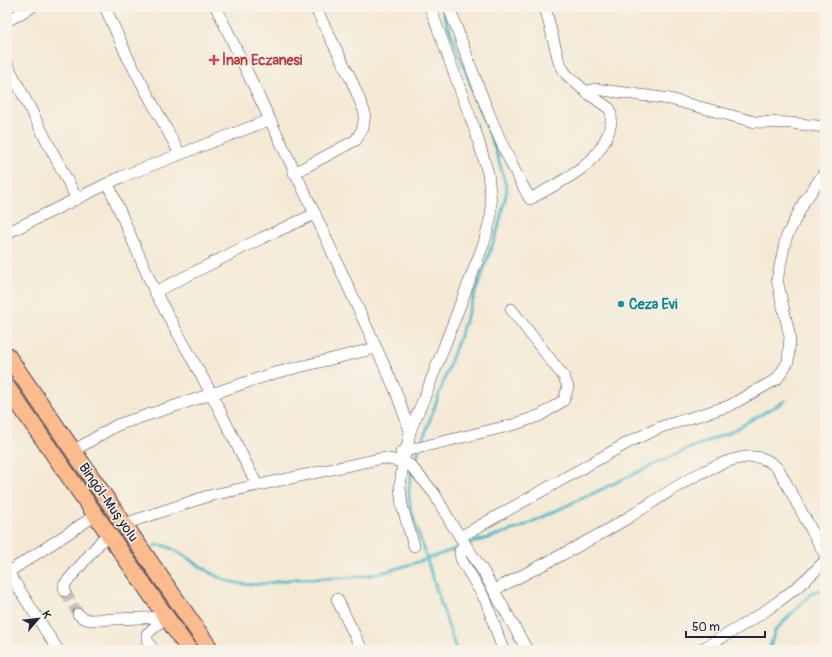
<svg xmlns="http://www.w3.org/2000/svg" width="832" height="657" viewBox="0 0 832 657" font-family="Pangolin,sans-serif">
  <rect width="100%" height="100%" fill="#f7f3e8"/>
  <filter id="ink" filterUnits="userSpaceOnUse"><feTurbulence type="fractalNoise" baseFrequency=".025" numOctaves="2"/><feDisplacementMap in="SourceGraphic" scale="8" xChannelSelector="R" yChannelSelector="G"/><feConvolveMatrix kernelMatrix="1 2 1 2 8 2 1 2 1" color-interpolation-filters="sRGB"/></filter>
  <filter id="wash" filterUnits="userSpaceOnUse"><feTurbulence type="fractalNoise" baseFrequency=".012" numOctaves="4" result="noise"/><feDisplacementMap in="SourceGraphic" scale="16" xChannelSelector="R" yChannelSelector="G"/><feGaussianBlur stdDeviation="0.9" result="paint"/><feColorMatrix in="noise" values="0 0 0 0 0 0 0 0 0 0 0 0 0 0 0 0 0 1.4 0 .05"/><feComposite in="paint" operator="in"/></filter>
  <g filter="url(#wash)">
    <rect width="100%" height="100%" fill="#f4e9d4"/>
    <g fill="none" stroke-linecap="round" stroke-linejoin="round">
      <g stroke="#4bb7c7" stroke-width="3">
        <path d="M 421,445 L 498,229 L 507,190 L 497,154 L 441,7"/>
        <path d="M 414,466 L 419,450"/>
        <path d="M 412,471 C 408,484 408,497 411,510 L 456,650"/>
        <path d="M 469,544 L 519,528 L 685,450 L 728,433 L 785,401"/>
        <path d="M 154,546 C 169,539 205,573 223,579 C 229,582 237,583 243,584 C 256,587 283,580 298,579 C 322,578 346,579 371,575 C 401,569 429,558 458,548"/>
        <path d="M 769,650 L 775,631 L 791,614 L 813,592 L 825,590"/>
      </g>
    </g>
  </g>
  <g filter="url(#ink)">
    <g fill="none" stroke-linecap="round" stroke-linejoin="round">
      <path stroke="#cac1b5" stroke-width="11" stroke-dasharray="11 5.5" stroke-linecap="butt" d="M 65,591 L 78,614"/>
      <g stroke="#424052" stroke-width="12">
        <g id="minor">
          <path d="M 105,7 L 128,58 L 180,154"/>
          <path d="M 216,7 L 315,214 L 395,389 L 410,431 L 409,438 L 403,462 L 410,465 L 434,493 L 451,523 L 483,571 L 527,650"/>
          <path d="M 449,7 C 473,73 495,138 530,199 C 547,189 567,180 582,168 C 598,156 616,130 610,109 L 586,92"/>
          <path d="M 545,7 L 559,62 L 566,74 L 586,92 L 595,89 L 670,99 L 755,122 L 791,123 L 825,127"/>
          <path d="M 7,21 L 32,7"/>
          <path d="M 7,64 L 77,199"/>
          <path d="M 294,173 L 356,140 L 363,128 L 365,113 L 351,79 L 315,7"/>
          <path d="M 108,184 L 155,292 L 211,393 L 257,485"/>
          <path d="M 7,233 L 121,177 L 269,120"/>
          <path d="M 155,292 L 262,238 L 315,214"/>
          <path d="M 410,431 L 425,396 L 484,243 L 491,216 L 491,203 L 488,173 L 476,133 L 430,7"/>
          <path d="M 73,451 L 117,425 L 275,373 L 376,348"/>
          <path d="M 401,452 L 516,424 L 541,415 L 564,400 L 568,387 L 564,377 L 511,309"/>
          <path d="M 124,524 L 208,496 L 383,458 L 403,462 L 400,487 L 402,506 L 414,546"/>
          <path d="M 460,537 L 629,442 L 661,427 L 729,406 L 777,379 L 788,362 L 790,337 L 777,280 L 786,238 L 804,202 L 825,172"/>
          <path d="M 465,544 L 460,551 L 461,559 L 486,601 L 503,650"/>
          <path d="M 8,572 L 58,650"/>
          <path d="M 7,573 L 96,515"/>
          <path d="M 494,590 C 538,567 583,545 626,519 C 659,499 709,461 747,457 C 761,456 770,460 779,470 L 825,555"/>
          <path d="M 65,591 L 64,585 L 108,533"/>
          <path d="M 337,599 L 362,650"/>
          <path d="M 78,614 L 83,618 L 90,620 L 166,617"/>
          <path d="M 153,650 L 147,640 L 147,634 L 166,617"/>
          <path d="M 700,650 C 746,624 788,600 825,561"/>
        </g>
      </g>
      <g stroke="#424052" stroke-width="18">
        <g id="highway">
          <path d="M 7,355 L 211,650"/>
          <path d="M 7,387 L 189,650"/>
        </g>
      </g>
      <use href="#minor" stroke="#fff" stroke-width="11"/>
      <use href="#highway" stroke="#fbbb8d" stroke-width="16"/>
    </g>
  </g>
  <path fill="#e0444e" stroke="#f7f3e8" stroke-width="1.5" d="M212 54h4v4h4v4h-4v4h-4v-4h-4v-4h4z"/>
  <circle fill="#0f9aa8" stroke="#f7f3e8" stroke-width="1.5" cx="621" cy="304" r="4"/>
  <g text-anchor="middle" stroke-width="3.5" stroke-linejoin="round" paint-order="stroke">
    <g font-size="14" font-weight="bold" fill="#be3a42" stroke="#f7f3e8" text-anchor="start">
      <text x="222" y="65">İnan Eczanesi</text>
    </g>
    <g font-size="14" font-weight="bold" fill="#0d838f" stroke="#f7f3e8" text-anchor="start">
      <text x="629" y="309">Ceza Evi</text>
    </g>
    <g font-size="14" fill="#22223b" stroke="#f7f3e8">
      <text transform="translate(109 502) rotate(55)" y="5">Bingöl-Muş yolu</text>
    </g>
  </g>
  <rect width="832" height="657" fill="none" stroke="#f7f3e8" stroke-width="24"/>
  <g transform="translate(38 619) rotate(62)" stroke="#f7f3e8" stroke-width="3" paint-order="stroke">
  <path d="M0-3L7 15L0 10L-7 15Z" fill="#22223b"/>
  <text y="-6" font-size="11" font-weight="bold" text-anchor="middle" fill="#22223b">K</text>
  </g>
  <path d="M686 631v6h79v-6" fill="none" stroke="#22223b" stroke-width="2"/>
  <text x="692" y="631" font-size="12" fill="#22223b" stroke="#f7f3e8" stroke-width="3" paint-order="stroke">50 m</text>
</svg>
